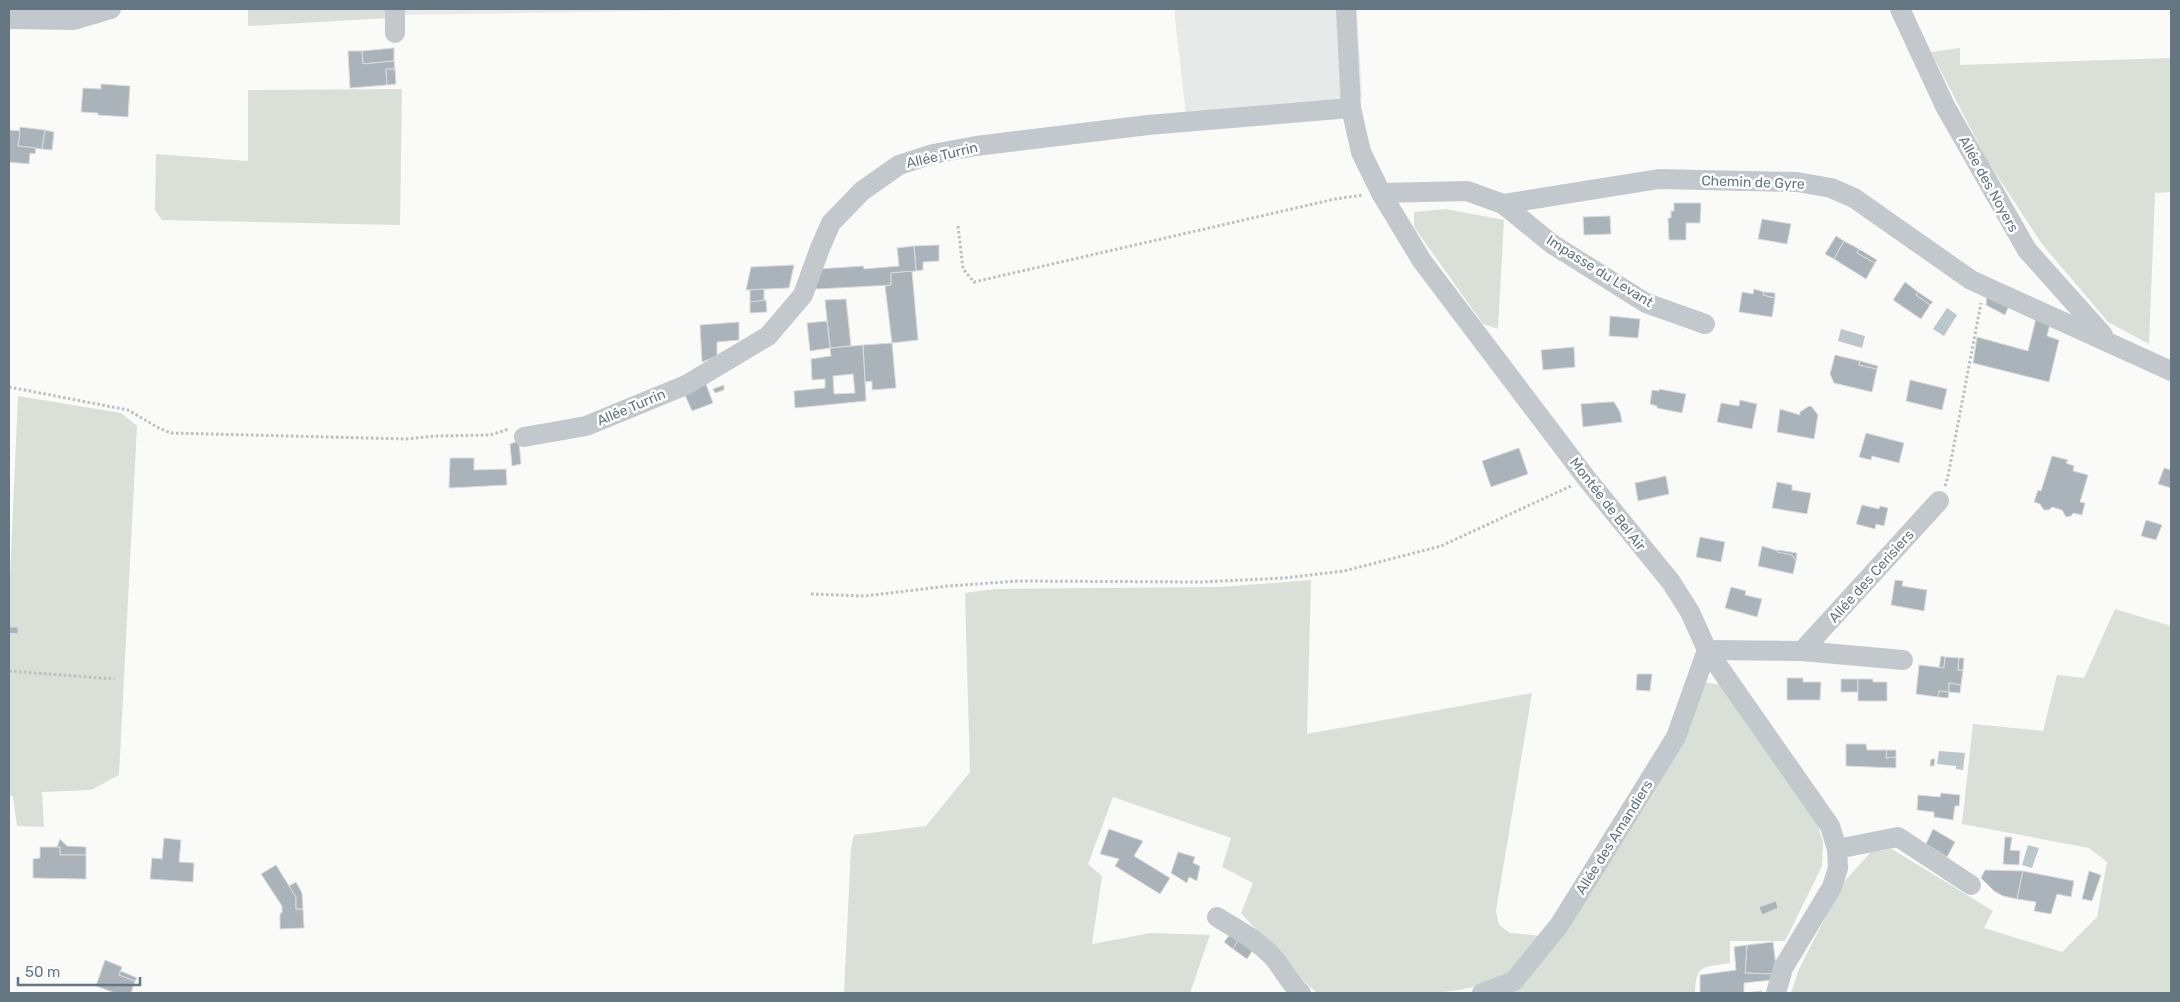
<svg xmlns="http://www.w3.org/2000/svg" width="2180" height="1002" viewBox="0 0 2180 1002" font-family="Rubik,sans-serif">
  <rect width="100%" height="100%" fill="#fafaf8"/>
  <g fill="#e8e9e9">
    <path d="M 401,9 L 760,9 L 401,15 Z"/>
    <path d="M 1174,9 L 1357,9 L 1362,97 L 1328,103 L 1186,115 Z"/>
  </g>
  <g fill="#dadfd7">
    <path d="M 248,9 L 387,9 L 388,18 L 248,26 Z"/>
    <path d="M 1960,48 L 1960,65 L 2171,58 L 2171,192 L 2155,193 L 2149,344 L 2108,322 L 2042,244 L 1988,162 L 1931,52 Z"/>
    <path d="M 402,89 L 400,225 L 162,220 L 155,210 L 156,154 L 248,161 L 248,90 Z"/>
    <path d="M 1446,209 L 1504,220 L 1498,329 L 1483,324 L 1414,227 L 1414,212 Z"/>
    <path d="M 18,396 L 121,413 L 137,426 L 119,775 L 91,790 L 42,792 L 44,827 L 17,826 L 13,796 L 9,796 L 9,600 Z"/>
    <path d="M 1311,580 L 1307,734 L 1532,693 L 1496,911 L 1499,925 L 1510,933 L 1541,936 C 1531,948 1521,966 1508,974 C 1465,1001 1369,993 1317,993 L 1296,974 L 1241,913 L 1253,883 L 1222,867 L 1231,838 L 1113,797 L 1088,864 L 1102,876 L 1092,944 L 1151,933 L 1210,935 L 1190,993 L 844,993 L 851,848 L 854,835 L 926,826 L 970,772 L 965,593 L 994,589 L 1220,587 Z"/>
    <path d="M 2115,609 L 2171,626 L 2171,993 L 1791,993 L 1799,969 L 1843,883 L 1871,852 L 1892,849 L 1993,911 L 1984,928 L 2062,952 L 2097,917 L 2107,862 L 2089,848 L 1962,824 L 1973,724 L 2043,731 L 2057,675 L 2084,678 Z"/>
    <path d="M 1699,681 L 1720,685 L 1814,812 L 1823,842 L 1822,866 L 1785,941 L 1730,941 L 1730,963 C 1703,968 1696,963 1695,993 L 1509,993 L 1525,983 L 1546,956 Z"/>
  </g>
  <g fill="#bbc7cb">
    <path d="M 1947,308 L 1957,315 L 1944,336 L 1933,329 Z"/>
    <path d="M 1841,329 L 1865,336 L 1862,348 L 1838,341 Z"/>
    <path d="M 1939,751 L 1965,753 L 1963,770 L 1956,769 L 1956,766 L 1937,764 Z"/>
    <path d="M 2028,845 L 2039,848 L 2032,868 L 2022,865 Z"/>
  </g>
  <g fill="#aab3b9" stroke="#dcdcda" fill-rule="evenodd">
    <path d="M 394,48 L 394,61 L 363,64 L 362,51 Z"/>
    <path d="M 348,51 L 362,51 L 363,64 L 394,61 L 395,69 L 386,69 L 387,85 L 350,88 Z"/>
    <path d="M 386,69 L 395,69 L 396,84 L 387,85 Z"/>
    <path d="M 101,84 L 130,86 L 128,117 L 98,115 L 98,113 L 81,112 L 83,88 L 101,89 Z"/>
    <path d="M 20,127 L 45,130 L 42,149 L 18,146 Z"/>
    <path d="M 9,130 L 20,131 L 18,146 L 36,148 L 35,154 L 30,153 L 29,164 L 9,162 Z"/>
    <path d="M 45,130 L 54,132 L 52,150 L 42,149 Z"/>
    <path d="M 1674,203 L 1701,203 L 1700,223 L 1686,223 L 1686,240 L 1669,240 L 1668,218 L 1671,218 L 1671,211 L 1674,211 Z"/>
    <path d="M 1610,216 L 1611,234 L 1584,235 L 1583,217 Z"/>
    <path d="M 1762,219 L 1791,224 L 1787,244 L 1758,239 Z"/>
    <path d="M 1836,236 L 1844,241 L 1834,259 L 1825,254 Z"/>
    <path d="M 1844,241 L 1859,249 L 1857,253 L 1875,263 L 1866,279 L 1834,259 Z"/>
    <path d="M 939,245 L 939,261 L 923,262 L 923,270 L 916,271 L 914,246 Z"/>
    <path d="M 914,246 L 916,271 L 891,273 L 891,285 L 818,289 L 814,288 L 818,269 L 863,266 L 864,269 L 899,266 L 897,248 Z"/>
    <path d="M 1859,249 L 1877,260 L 1875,263 L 1857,253 Z"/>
    <path d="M 794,265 L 789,288 L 746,290 L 751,267 Z"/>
    <path d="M 912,271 L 918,340 L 892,343 L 885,286 L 891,285 L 891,273 Z"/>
    <path d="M 1905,282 L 1918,292 L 1916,295 L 1930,305 L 1921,319 L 1893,300 Z"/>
    <path d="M 764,289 L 764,301 L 750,302 L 750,290 Z"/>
    <path d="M 1754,289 L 1764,292 L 1763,295 L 1775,298 L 1772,317 L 1739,312 L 1742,292 L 1753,294 Z"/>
    <path d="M 1987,291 L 2010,303 L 2005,315 L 1986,305 Z"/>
    <path d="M 1764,292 L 1775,293 L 1775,298 L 1763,295 Z"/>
    <path d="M 1918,292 L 1933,302 L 1930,305 L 1916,295 Z"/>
    <path d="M 846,299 L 851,346 L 830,348 L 825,300 Z"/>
    <path d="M 766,300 L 767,312 L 750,313 L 750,302 Z"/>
    <path d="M 1610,316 L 1640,319 L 1638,338 L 1609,336 Z"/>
    <path d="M 2036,318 L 2050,324 L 2047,336 L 2059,340 L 2049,382 L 1973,363 L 1977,337 L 2028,351 Z"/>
    <path d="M 827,321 L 830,348 L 810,351 L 807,323 Z"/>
    <path d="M 739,322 L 739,340 L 717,342 L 717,356 L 702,362 L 700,325 Z"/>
    <path d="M 892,343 L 896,388 L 872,390 L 872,381 L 865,382 L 863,345 Z"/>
    <path d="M 863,345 L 866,401 L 795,408 L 794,391 L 825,388 L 825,379 L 812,380 L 811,359 L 831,356 L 830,348 ZM 853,374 L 855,393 L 834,394 L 833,376 Z"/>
    <path d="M 1574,347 L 1575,367 L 1543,370 L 1541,350 Z"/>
    <path d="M 1835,355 L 1860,361 L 1859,365 L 1877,369 L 1872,392 L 1834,383 L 1830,374 Z"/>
    <path d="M 1860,361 L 1878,366 L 1877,369 L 1859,365 Z"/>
    <path d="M 1910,380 L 1947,389 L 1942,410 L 1906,401 Z"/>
    <path d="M 706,384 L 713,403 L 692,411 L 684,393 Z"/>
    <path d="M 724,385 L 724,390 L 715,393 L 713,389 Z"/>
    <path d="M 1659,389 L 1686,394 L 1682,413 L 1657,408 L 1657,406 L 1650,404 L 1652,390 L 1659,391 Z"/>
    <path d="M 1740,400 L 1757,404 L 1752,429 L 1717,422 L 1721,403 L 1739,406 Z"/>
    <path d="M 1608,402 L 1614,402 L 1620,412 L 1622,422 L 1583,427 L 1581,404 Z"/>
    <path d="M 1809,406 L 1812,407 L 1818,415 L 1814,439 L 1777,432 L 1780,409 L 1800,415 L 1800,412 Z"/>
    <path d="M 1866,433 L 1904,443 L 1899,463 L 1872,456 L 1871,460 L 1859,457 Z"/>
    <path d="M 519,441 L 521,464 L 512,466 L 510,444 Z"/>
    <path d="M 1519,448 L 1528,474 L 1491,487 L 1482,461 Z"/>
    <path d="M 2052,456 L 2068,460 L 2066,463 L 2074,466 L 2073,471 L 2088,475 L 2080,502 L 2085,503 L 2082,515 L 2073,513 L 2071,516 L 2066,517 L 2062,510 L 2052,507 L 2049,510 L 2044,510 L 2040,504 L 2034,502 L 2038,490 L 2041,491 Z"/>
    <path d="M 450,458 L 474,458 L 474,470 L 506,469 L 507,485 L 449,488 Z"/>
    <path d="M 2164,468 L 2171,470 L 2171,488 L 2158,484 Z"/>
    <path d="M 1666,476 L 1669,494 L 1638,501 L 1635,483 Z"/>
    <path d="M 1777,482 L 1792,485 L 1792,490 L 1811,493 L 1807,514 L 1772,508 Z"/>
    <path d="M 1862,505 L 1879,509 L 1880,506 L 1888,508 L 1884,526 L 1876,524 L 1875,529 L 1856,524 Z"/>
    <path d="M 2146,520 L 2162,525 L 2156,540 L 2141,536 Z"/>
    <path d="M 1700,537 L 1725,542 L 1721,562 L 1696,557 Z"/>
    <path d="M 1762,546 L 1792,555 L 1796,561 L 1793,574 L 1758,566 Z"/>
    <path d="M 1778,550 L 1797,553 L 1796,561 L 1792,555 L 1777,552 Z"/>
    <path d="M 1895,580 L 1903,581 L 1902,586 L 1927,590 L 1924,611 L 1891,605 Z"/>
    <path d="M 1731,587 L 1746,591 L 1745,595 L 1762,599 L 1757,617 L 1725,608 Z"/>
    <path d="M 9,627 L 18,627 L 18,634 L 9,633 Z"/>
    <path d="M 1941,656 L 1945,657 L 1944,668 L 1939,668 Z"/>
    <path d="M 1945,657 L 1959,658 L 1958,670 L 1963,670 L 1961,685 L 1949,683 L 1949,692 L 1939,691 L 1938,697 L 1916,694 L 1919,665 L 1944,668 Z"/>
    <path d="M 1959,658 L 1964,658 L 1963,670 L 1958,670 Z"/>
    <path d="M 1637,674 L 1652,674 L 1650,691 L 1636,690 Z"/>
    <path d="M 1787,678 L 1803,678 L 1803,682 L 1821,682 L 1820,700 L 1787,700 Z"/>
    <rect x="1841" y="679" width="17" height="13"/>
    <path d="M 1858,679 L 1873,679 L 1873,682 L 1887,682 L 1887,701 L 1858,701 Z"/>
    <path d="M 1949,683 L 1961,685 L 1960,693 L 1949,692 Z"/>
    <path d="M 1939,691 L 1949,692 L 1948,698 L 1938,697 Z"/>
    <path d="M 1846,744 L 1866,744 L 1867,750 L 1887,750 L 1886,758 L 1896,757 L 1896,768 L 1846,766 Z"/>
    <path d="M 1887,750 L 1896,750 L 1896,757 L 1886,758 Z"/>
    <path d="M 1931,759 L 1935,759 L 1934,766 L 1930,766 Z"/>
    <path d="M 1941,793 L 1960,795 L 1959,806 L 1955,806 L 1953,820 L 1934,817 L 1934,812 L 1917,810 L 1918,795 L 1940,797 Z"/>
    <path d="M 1109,829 L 1143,841 L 1134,856 L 1170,878 L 1160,894 L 1115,866 L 1119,859 L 1100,854 Z"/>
    <path d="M 1933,829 L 1955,842 L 1947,857 L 1926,844 Z"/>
    <path d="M 2005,837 L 2012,837 L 2010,850 L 2020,851 L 2019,865 L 2003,864 Z"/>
    <path d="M 164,838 L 181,840 L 179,862 L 194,863 L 193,882 L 150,879 L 152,858 L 162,859 Z"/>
    <path d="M 60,839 L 67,846 L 86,847 L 86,855 L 60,855 L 60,847 L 57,847 Z"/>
    <path d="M 40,847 L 60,847 L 60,855 L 86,855 L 86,879 L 33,878 L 33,859 L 40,858 Z"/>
    <path d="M 1178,852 L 1195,857 L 1193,863 L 1200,866 L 1197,881 L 1189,877 L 1187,883 L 1171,873 Z"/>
    <path d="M 276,865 L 296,897 L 296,909 L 303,909 L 304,928 L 280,929 L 280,913 L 282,913 L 282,906 L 261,874 Z"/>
    <path d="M 1985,870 L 2023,871 L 2017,899 L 2003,896 L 1994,891 L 1981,878 Z"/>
    <path d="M 2023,871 L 2074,881 L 2071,897 L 2057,894 L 2051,914 L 2034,911 L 2036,902 L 2017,899 Z"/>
    <path d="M 2089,871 L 2101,875 L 2092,901 L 2082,899 Z"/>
    <path d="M 296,882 L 302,893 L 303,909 L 296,909 L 296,897 L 289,886 Z"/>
    <path d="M 1776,901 L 1778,908 L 1762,915 L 1759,907 Z"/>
    <path d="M 1232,932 L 1240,937 L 1233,949 L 1224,942 Z"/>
    <path d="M 1240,937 L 1254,948 L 1247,959 L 1233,949 Z"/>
    <path d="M 1773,942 L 1776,966 L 1774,974 L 1745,973 L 1747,945 Z"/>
    <path d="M 1747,945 L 1745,973 L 1774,974 L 1772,980 L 1744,983 L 1744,993 L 1700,993 L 1700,975 L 1736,970 L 1734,947 Z"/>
    <path d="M 105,960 L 122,967 L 119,975 L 135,981 L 131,993 L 115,993 L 96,986 Z"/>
    <path d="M 121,971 L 137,978 L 135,981 L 119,975 Z"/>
    <path d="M 1762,991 L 1762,993 L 1744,993 Z"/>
  </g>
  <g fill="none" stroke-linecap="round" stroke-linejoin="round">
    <g stroke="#bbbfc2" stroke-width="3" stroke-dasharray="2.5 2.5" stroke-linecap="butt">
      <path d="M 958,226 L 963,269 L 974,282 L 1335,199 L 1363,195"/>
      <path d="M 9,387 L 128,410 L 159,428 L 171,433 L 407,439 L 436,436 L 490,435 L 509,429"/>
      <path d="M 1945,486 L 1948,476 L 1981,303"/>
      <path d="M 811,594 L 865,596 L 948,586 L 1019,581 L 1202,582 L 1284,578 L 1344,571 L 1441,546 L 1571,486"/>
      <path d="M 9,671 L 115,679"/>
    </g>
    <g stroke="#c3c8cc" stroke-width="20">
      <path d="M 395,9 L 395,33"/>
      <path d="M 1346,9 L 1351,108 L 1361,152 L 1381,193 L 1422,261 L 1587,479 L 1671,582 L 1690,612 L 1707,650 L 1830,826 L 1837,849 L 1838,868 L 1832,887 L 1783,968 L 1776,993"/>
      <path d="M 1900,9 L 1945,106 L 2027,250 L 2103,335"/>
      <path d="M 9,19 L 74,20 L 111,9"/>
      <path d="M 1381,193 L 1467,191 L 1503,204 L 1659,179 L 1797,182 L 1831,188 L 1854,198 L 1971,280 L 2171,371"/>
      <path d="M 1503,204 L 1552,244 L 1646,303 L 1705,324"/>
      <path d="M 524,437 L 586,426 L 686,385 L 768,336 L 803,295 L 820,248 L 831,223 L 862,191 L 899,165 L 933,154 L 976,146 L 1148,125 L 1351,108"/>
      <path d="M 1802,651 L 1903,660"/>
      <path d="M 1837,849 L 1898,837 L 1971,885"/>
      <path d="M 1217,917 C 1236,929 1256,939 1272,956 C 1283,968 1289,983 1301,993"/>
      <path d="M 1482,993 L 1514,981 L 1560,924 L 1676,737 L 1707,650 L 1802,651 L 1939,501"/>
    </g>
  </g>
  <g text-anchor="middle" stroke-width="5" stroke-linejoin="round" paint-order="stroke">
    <g font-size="14" fill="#657683" stroke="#fff">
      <text transform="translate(942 155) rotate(-13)" y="5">Allée Turrin</text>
      <text transform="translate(1753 182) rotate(2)" y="5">Chemin de Gyre</text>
      <text transform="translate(1989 184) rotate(61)" y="5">Allée des Noyers</text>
      <text transform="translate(1600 271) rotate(32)" y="5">Impasse du Levant</text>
      <text transform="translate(631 407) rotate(-23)" y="5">Allée Turrin</text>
      <text transform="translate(1608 504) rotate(52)" y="5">Montée de Bel Air</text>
      <text transform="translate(1871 576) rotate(-48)" y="5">Allée des Cerisiers</text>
      <text transform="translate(1614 837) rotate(-58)" y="5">Allée des Amandiers</text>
    </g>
  </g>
  <rect width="2180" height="1002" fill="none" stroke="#657683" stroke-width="20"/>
  <path d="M18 977v8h122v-8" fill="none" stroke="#657683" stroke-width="2.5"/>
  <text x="25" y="977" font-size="15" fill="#657683" stroke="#ffffff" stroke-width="4" paint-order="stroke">50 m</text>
</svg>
